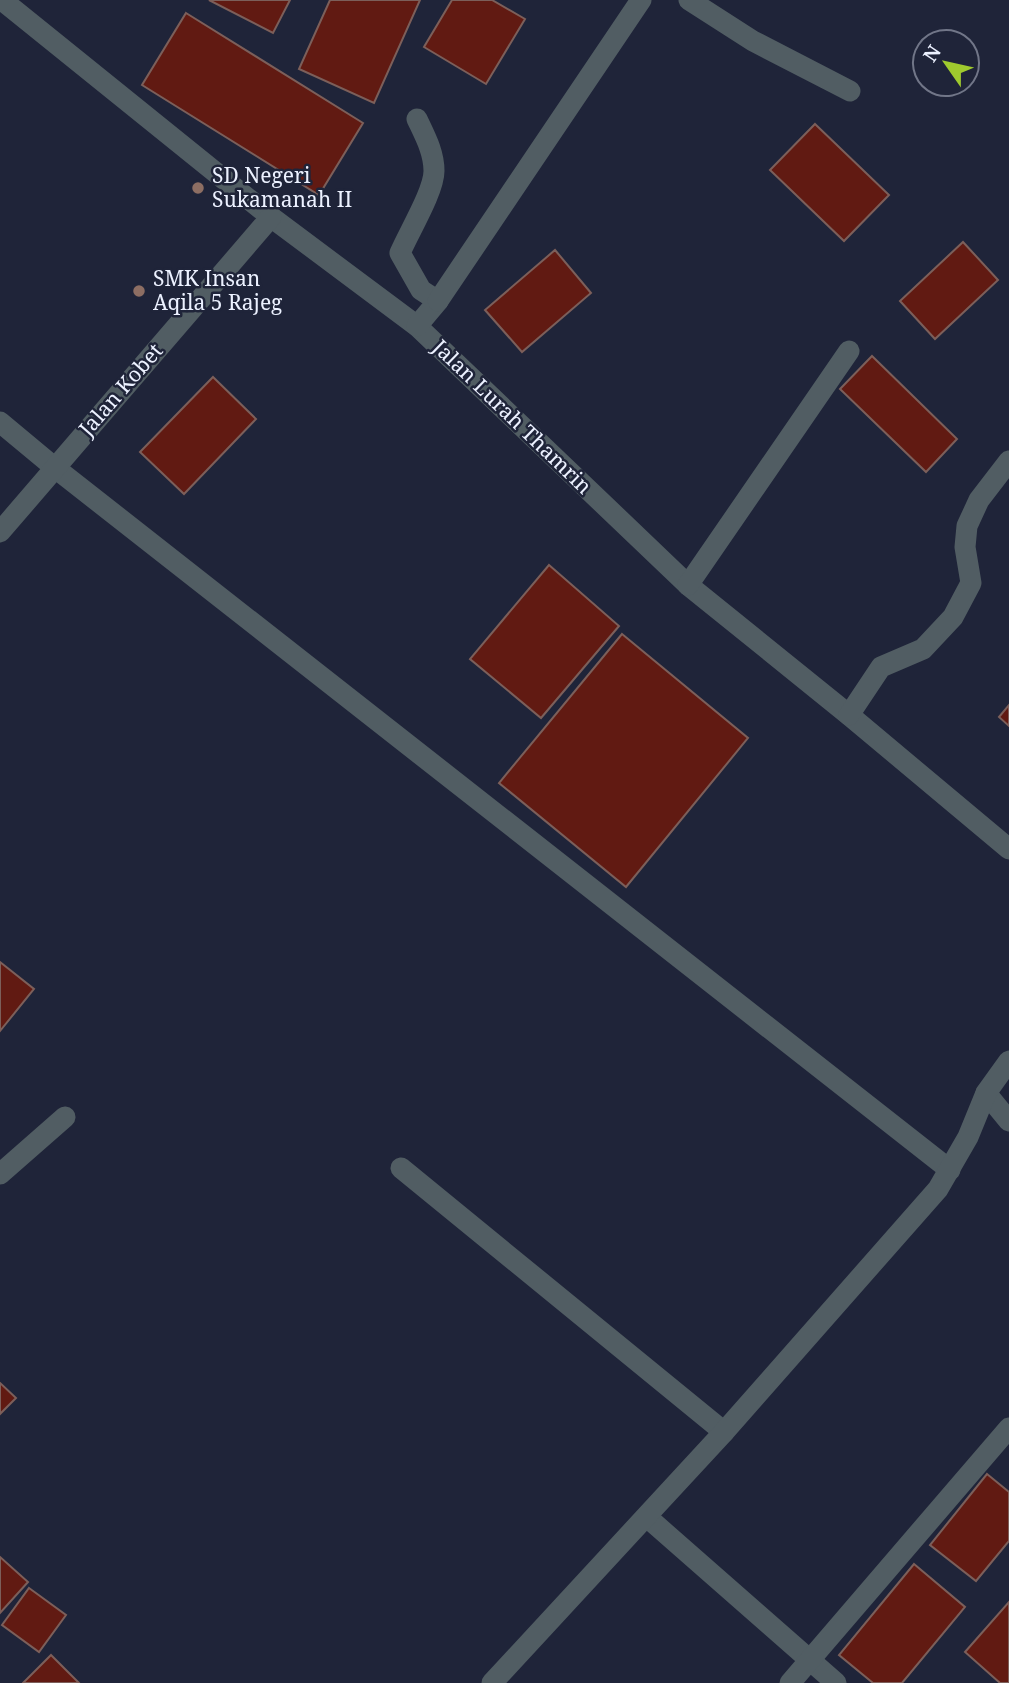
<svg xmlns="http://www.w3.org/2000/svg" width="1009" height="1683" viewBox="0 0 1009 1683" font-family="'Noto Serif',serif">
  <rect width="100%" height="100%" fill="#1f2439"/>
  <g fill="#611a12" stroke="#7c5f5a" stroke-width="2">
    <path d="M 209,0 L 290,0 L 273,33 Z"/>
    <path d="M 330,0 L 420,0 L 374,103 L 299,69 Z"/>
    <path d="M 452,0 L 492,0 L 525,19 L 486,84 L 424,47 Z"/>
    <path d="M 186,13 L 363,123 L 319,195 L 142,85 Z"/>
    <path d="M 815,124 L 889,195 L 844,241 L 770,170 Z"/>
    <path d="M 963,242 L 998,280 L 935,339 L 900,301 Z"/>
    <path d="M 555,250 L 591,293 L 522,352 L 485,310 Z"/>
    <path d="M 872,356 L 957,439 L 926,472 L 840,389 Z"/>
    <path d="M 213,377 L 256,419 L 184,494 L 140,452 Z"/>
    <path d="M 549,565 L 619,626 L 541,718 L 470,659 Z"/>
    <path d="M 622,634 L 748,738 L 626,887 L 499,783 Z"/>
    <path d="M 1009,705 L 1009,726 L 999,717 Z"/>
    <path d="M 0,962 L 34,989 L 0,1031 Z"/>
    <path d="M 0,1383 L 16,1398 L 0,1414 Z"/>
    <path d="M 987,1474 L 1009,1492 L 1009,1541 L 976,1581 L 930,1545 Z"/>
    <path d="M 0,1557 L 28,1582 L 0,1613 Z"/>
    <path d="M 914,1564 L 965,1607 L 902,1683 L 873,1683 L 839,1655 Z"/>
    <path d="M 29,1588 L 66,1615 L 39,1652 L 2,1625 Z"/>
    <path d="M 1009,1602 L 1009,1683 L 1000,1683 L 965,1652 Z"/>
    <path d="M 51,1655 L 79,1683 L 23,1683 Z"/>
  </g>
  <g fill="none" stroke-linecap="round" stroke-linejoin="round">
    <g stroke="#515d63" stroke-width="21">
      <path d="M 2,0 L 271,217 L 417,326 L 688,585 L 849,715 L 1009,849"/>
      <path d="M 689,0 L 753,41 L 850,91"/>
      <path d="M 417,119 C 425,136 434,152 434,171 C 434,191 409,232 400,253 L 421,290 L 438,301 L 417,326"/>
      <path d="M 438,301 L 641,0"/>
      <path d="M 0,422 L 54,467 L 950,1170"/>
      <path d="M 0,532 L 271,217"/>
      <path d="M 688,585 L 849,351"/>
      <path d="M 849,715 L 881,667 L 923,649 L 953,617 L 971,583 L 965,547 L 967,526 L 979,500 L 1009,461"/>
      <path d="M 986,1093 L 1009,1121"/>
      <path d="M 401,1168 L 724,1432"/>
      <path d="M 0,1174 L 65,1117"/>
      <path d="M 647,1517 L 836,1683"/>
      <path d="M 492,1683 L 724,1432 L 938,1189 L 968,1137 L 986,1093 L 1009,1061"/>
      <path d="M 790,1683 L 1009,1428"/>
    </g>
  </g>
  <g fill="#8d6e63" stroke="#1f2439" stroke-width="2.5">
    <circle cx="198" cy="188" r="7"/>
    <circle cx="139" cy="291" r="7"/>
  </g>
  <g text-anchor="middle" stroke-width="5" stroke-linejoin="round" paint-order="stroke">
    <g font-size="21" fill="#ecf1ff" stroke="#1f2439" text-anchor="start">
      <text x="212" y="183">SD Negeri<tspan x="212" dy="24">Sukamanah II</tspan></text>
      <text x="153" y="286">SMK Insan<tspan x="153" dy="24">Aqila 5 Rajeg</tspan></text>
    </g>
    <g font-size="21" fill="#ecf1ff" stroke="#1f2439">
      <text transform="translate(121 390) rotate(-49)" y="7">Jalan Kobet</text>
      <text transform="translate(512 417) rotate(44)" y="7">Jalan Lurah Thamrin</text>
    </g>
  </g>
  <g transform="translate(946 63) rotate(304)"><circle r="33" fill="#1f2439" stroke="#717688" stroke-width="2"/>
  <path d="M0-5L12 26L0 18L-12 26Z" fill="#9fca2e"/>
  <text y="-10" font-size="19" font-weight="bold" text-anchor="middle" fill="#ecf1ff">N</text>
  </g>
</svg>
